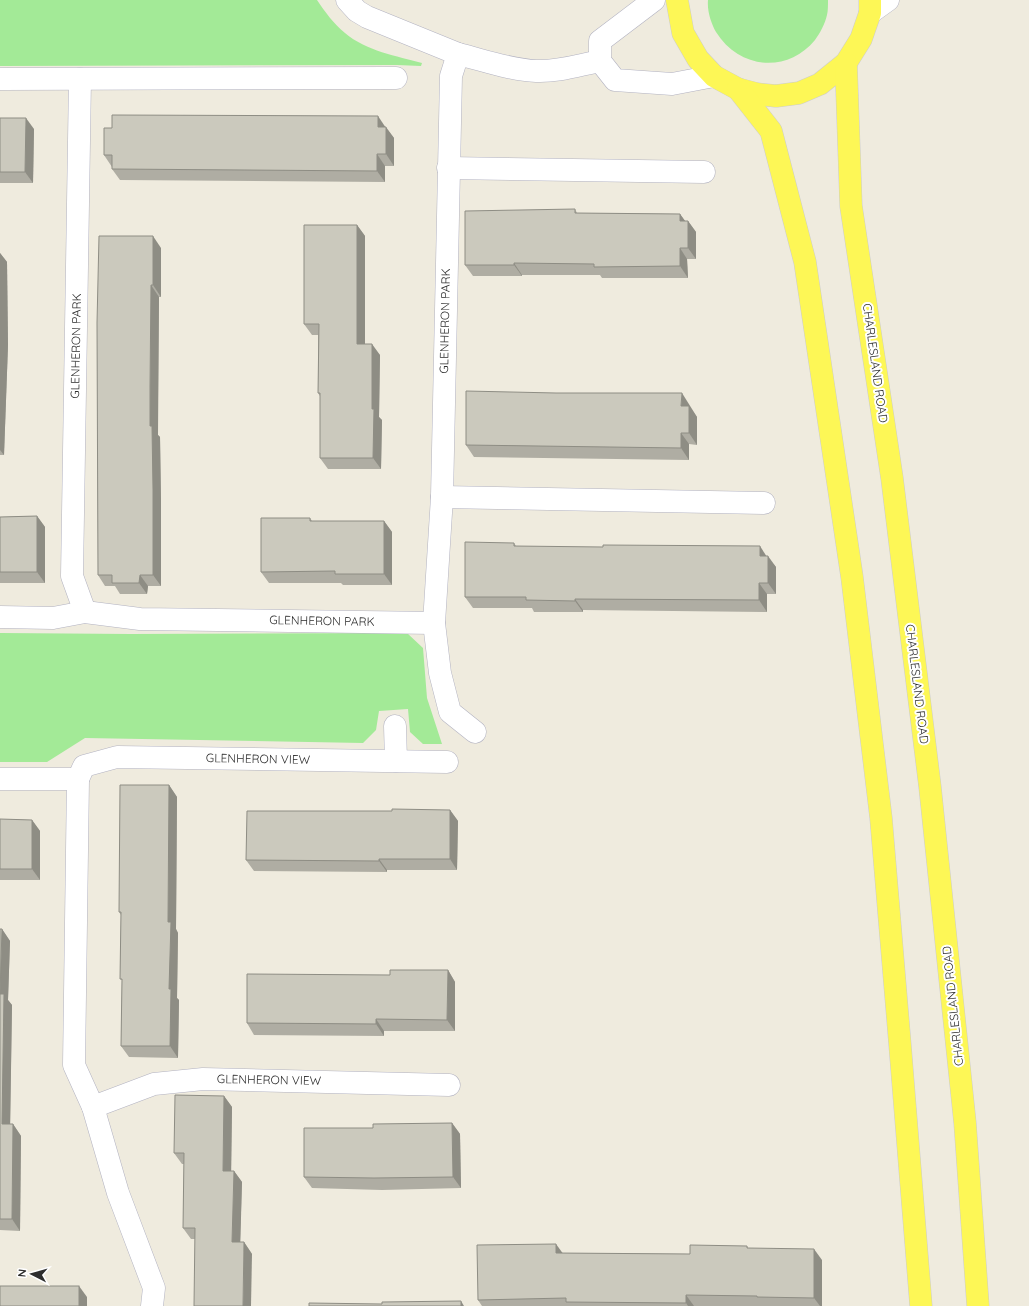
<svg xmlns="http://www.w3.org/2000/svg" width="1029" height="1306" viewBox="0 0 1029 1306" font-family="Quicksand,sans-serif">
  <rect width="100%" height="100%" fill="#efebde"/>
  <g fill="#a3ea97">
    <path d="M 0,0 L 317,0 C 325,12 334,24 345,33 C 366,51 397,56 422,63 L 421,66 L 397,65 L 0,66 Z"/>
    <path d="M 708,0 L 828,0 C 828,5 828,11 827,15 C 825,24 820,33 815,40 C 787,74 739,69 716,32 C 711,23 707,11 708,0 Z"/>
    <path d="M 0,633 L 131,634 L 407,633 L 423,648 L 427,698 L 442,744 L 423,744 L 410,732 L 408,709 L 379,711 L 376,730 L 363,743 L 85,738 L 47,762 L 0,762 Z"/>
  </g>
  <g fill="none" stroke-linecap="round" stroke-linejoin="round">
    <g stroke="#b2b2c1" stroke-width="23">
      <g id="minor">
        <path d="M 347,0 L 357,11 L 367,17 L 458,54"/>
        <path d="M 654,0 L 600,41 L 600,61 L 615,80 L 672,84 L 714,76"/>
        <path d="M 870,13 L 888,0"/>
        <path d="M 0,79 L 396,78"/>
        <path d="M 80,79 L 72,576 L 85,612"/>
        <path d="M 448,168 L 704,172"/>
        <path d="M 442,497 L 764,503"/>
        <path d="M 0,617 L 53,618 L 85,612 L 140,619 L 434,623"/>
        <path d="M 395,726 L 396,761"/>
        <path d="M 475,732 L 450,712 L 440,673 L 434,623 L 442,497 L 451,76 L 458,54 C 483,60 510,70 536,71 C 558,72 579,65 600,61"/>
        <path d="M 0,779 L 78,779 L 84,766 L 117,757 L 447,762"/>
        <path d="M 78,779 L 74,1065 L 93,1107 L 118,1193 L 154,1288 L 152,1306"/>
        <path d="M 93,1107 L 154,1084 L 203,1079 L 449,1085"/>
      </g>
    </g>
    <g stroke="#cdcdcd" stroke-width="23">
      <g id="major">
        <path d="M 677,0 L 683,33 L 698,59 L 714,76 L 738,89 L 757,94 L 776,96 L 799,93 L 820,84 L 846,63 L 861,39 L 870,13 L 870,0"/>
        <path d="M 846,63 L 851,206 L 892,478 L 930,787 L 965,1123 L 978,1306"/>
        <path d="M 738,89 L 771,131 L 805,262 L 852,577 L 881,818 L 900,1045 L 921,1306"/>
      </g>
    </g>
    <use href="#minor" stroke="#fff" stroke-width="22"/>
    <use href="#major" stroke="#fdf756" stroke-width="22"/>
  </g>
  <g fill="#afada3">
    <path d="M 0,118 L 34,129 L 33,183 L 0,183 Z"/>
    <path d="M 385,127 L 394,138 L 394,166 L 385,166 L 385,182 L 120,180 L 112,169 L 112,167 L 104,155 Z"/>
    <path d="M 575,209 L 577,213 L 680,214 L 685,221 L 688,221 L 696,232 L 696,259 L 687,259 L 688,278 L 602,278 L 600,275 L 522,275 L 522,276 L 473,276 L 465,265 Z"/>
    <path d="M 357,225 L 365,236 L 365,344 L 380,355 L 379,417 L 382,420 L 381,469 L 328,469 L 320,458 L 320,396 L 318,393 L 318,335 L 312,335 L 304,324 Z"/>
    <path d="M 161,248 L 161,297 L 159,297 L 158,398 L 158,435 L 160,437 L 161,500 L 161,586 L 148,586 L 147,594 L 120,594 L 115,586 L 105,586 L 98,575 L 97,323 Z"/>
    <path d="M 0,253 L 7,262 L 8,345 L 4,455 L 0,455 Z"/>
    <path d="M 689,404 L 689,406 L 697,417 L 697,445 L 689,444 L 689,460 L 474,457 L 466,445 Z"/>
    <path d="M 37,516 L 45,527 L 45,583 L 0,583 L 0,517 Z"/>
    <path d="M 310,518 L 312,521 L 384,521 L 392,532 L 392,585 L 343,585 L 341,583 L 269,583 L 261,572 Z"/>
    <path d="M 514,543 L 516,546 L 766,556 L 776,567 L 776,594 L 767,594 L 767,612 L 583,610 L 583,612 L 534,612 L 532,608 L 473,608 L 465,597 Z"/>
    <path d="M 169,785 L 177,797 L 176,929 L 178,933 L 177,998 L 179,1000 L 178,1058 L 129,1057 L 121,1046 L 122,980 L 120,979 L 121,915 L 119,912 Z"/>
    <path d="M 450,810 L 458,821 L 457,870 L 387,870 L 387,872 L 254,871 L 246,860 L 392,811 Z"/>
    <path d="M 0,819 L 32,820 L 40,831 L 40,880 L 0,880 Z"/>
    <path d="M 0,929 L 2,929 L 10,941 L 8,1000 L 12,1005 L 10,1124 L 13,1124 L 21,1136 L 20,1231 L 0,1230 Z"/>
    <path d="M 448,970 L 455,982 L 455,1031 L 384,1031 L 384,1036 L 254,1035 L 247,1023 L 390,975 Z"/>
    <path d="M 224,1096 L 232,1107 L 231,1171 L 234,1171 L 242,1182 L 240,1242 L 244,1242 L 252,1254 L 195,1239 L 191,1239 L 183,1228 L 184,1164 L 182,1164 L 174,1153 Z"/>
    <path d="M 452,1123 L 460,1134 L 461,1188 L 382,1190 L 312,1188 L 304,1177 L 373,1128 Z"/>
    <path d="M 747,1246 L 748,1248 L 822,1260 L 822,1306 L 482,1306 L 478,1300 L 562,1253 L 690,1254 Z"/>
  </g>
  <g fill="#8e8d84">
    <path d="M 378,116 L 386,128 L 378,127 Z"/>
    <path d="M 26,118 L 34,129 L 33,183 L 25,172 Z"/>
    <path d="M 386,127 L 394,138 L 394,166 L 386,154 Z"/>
    <path d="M 377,154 L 385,166 L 385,182 L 377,171 Z"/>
    <path d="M 680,214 L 688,225 L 680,221 Z"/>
    <path d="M 688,221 L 696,232 L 696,259 L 688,248 Z"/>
    <path d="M 357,225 L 365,236 L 365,355 L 357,344 Z"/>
    <path d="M 153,236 L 161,248 L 161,297 L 153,285 Z"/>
    <path d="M 680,248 L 687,259 L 688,278 L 680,266 Z"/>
    <path d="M 0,253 L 7,262 L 8,345 L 4,455 L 0,450 Z"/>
    <path d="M 514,263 L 522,275 L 522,276 L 514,265 Z"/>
    <path d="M 151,285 L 159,297 L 158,435 L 160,437 L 161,500 L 161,586 L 153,575 L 150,426 Z"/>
    <path d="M 372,344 L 380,355 L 379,417 L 382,420 L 381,469 L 373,458 L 372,409 Z"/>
    <path d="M 682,393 L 697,417 L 697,445 L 689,433 L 681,406 Z"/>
    <path d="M 681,433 L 689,444 L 689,460 L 681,448 Z"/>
    <path d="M 37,516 L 45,527 L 45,583 L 37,572 Z"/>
    <path d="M 384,521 L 392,532 L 392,585 L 384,574 Z"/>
    <path d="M 760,546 L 767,557 L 760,556 Z"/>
    <path d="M 768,556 L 776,567 L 776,594 L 768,583 Z"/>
    <path d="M 140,575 L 148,586 L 147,594 L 139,583 Z"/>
    <path d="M 759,583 L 767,594 L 767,612 L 759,600 Z"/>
    <path d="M 575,599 L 583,610 L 583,612 L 575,601 Z"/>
    <path d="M 169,785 L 177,797 L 176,929 L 178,933 L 177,998 L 179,1000 L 178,1058 L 170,1046 L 168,922 Z"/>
    <path d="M 450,810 L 458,821 L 457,870 L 450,859 Z"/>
    <path d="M 32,820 L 40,831 L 40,880 L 32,869 Z"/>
    <path d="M 379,859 L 387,870 L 387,872 L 379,861 Z"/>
    <path d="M 2,929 L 10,941 L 8,1000 L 12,1005 L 10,1136 L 2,1124 L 0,994 Z"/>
    <path d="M 448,970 L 455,982 L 455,1031 L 447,1020 Z"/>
    <path d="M 376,1019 L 384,1031 L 384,1036 L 376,1024 Z"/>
    <path d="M 224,1096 L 232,1107 L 231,1182 L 223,1171 Z"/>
    <path d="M 452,1123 L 460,1134 L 461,1188 L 453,1177 Z"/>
    <path d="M 13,1124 L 21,1136 L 20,1231 L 12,1219 Z"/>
    <path d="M 234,1171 L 242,1182 L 240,1253 L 232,1242 Z"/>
    <path d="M 244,1242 L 252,1254 L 251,1306 L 243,1306 Z"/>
    <path d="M 556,1244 L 564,1255 L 556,1253 Z"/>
    <path d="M 814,1249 L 822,1260 L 822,1306 L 820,1306 L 814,1298 Z"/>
    <path d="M 79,1286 L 87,1297 L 87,1306 L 79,1306 Z"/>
    <path d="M 686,1295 L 694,1306 L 688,1306 L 686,1303 Z"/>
    <path d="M 461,1301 L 464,1306 L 461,1306 Z"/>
  </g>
  <g fill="#cbc9bd" stroke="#8e8d84">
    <path d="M 112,115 L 378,116 L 378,127 L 386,127 L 386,154 L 377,154 L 377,171 L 112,169 L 112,155 L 104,155 L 104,128 L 112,128 Z"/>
    <path d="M 0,118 L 26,118 L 25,172 L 0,172 Z"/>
    <path d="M 575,209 L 575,213 L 680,214 L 680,221 L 688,221 L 688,248 L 680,248 L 680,266 L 594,267 L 594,264 L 514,263 L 514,265 L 465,265 L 465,211 Z"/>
    <path d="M 304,225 L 357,225 L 357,344 L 372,344 L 372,409 L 374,409 L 373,458 L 320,458 L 320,393 L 318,393 L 319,324 L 304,324 Z"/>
    <path d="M 99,236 L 153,236 L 153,285 L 151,285 L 150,387 L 150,426 L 152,426 L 153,489 L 153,575 L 140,575 L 139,583 L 112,583 L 112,575 L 98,575 L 97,323 Z"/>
    <path d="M 466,391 L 556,393 L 682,393 L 681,406 L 689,406 L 689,433 L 681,433 L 681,448 L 466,445 Z"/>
    <path d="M 37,516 L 37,572 L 0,572 L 0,517 Z"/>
    <path d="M 261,518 L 310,518 L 310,521 L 384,521 L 384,574 L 335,574 L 335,571 L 261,572 Z"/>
    <path d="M 465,542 L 514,543 L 514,546 L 603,547 L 603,545 L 760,546 L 760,556 L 768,556 L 768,583 L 759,583 L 759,600 L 575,599 L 575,601 L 526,600 L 526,597 L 465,597 Z"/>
    <path d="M 120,785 L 169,785 L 168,922 L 171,922 L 169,989 L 171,989 L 170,1046 L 121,1046 L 122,979 L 120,979 L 121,912 L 119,912 Z"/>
    <path d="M 392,809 L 450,810 L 450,859 L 379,859 L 379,861 L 246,860 L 247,811 L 392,811 Z"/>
    <path d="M 0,819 L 32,820 L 32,869 L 0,869 Z"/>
    <path d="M 0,929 L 2,929 L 0,994 L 4,994 L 2,1124 L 13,1124 L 12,1219 L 0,1219 Z"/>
    <path d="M 390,970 L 448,970 L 447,1020 L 376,1019 L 376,1024 L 247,1023 L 247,974 L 390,975 Z"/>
    <path d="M 175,1095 L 224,1096 L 223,1171 L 234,1171 L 232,1242 L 244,1242 L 243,1306 L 194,1306 L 195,1228 L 183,1228 L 184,1153 L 174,1153 Z"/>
    <path d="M 452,1123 L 453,1177 L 374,1178 L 304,1177 L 304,1128 L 373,1128 L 373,1124 Z"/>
    <path d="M 556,1244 L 556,1253 L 690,1254 L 690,1245 L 747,1246 L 747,1248 L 814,1249 L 814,1298 L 757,1297 L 757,1296 L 686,1295 L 686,1303 L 566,1302 L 566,1298 L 478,1300 L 477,1245 Z"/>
    <rect x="0" y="1286" width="79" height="20"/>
    <path d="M 461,1301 L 461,1306 L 309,1306 L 309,1303 L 382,1304 L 382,1302 Z"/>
  </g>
  <g text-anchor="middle" stroke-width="4" stroke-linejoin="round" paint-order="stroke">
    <g font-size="12" fill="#2d2d2d" stroke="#fff">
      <text transform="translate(445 321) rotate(-89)" y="4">GLENHERON PARK</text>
      <text transform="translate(76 346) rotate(-89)" y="4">GLENHERON PARK</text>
      <text transform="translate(875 363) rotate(82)" y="4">CHARLESLAND ROAD</text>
      <text transform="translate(322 621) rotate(1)" y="4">GLENHERON PARK</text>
      <text transform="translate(917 684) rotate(83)" y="4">CHARLESLAND ROAD</text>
      <text transform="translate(258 759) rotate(1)" y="4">GLENHERON VIEW</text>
      <text transform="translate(953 1006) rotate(-96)" y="4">CHARLESLAND ROAD</text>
      <text transform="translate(269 1080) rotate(1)" y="4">GLENHERON VIEW</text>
    </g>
  </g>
  <g transform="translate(32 1274) rotate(276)" stroke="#ffffff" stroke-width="3" paint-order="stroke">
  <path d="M0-3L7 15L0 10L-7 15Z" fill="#2d2d2d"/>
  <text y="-6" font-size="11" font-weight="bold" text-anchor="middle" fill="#2d2d2d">N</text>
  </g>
</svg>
